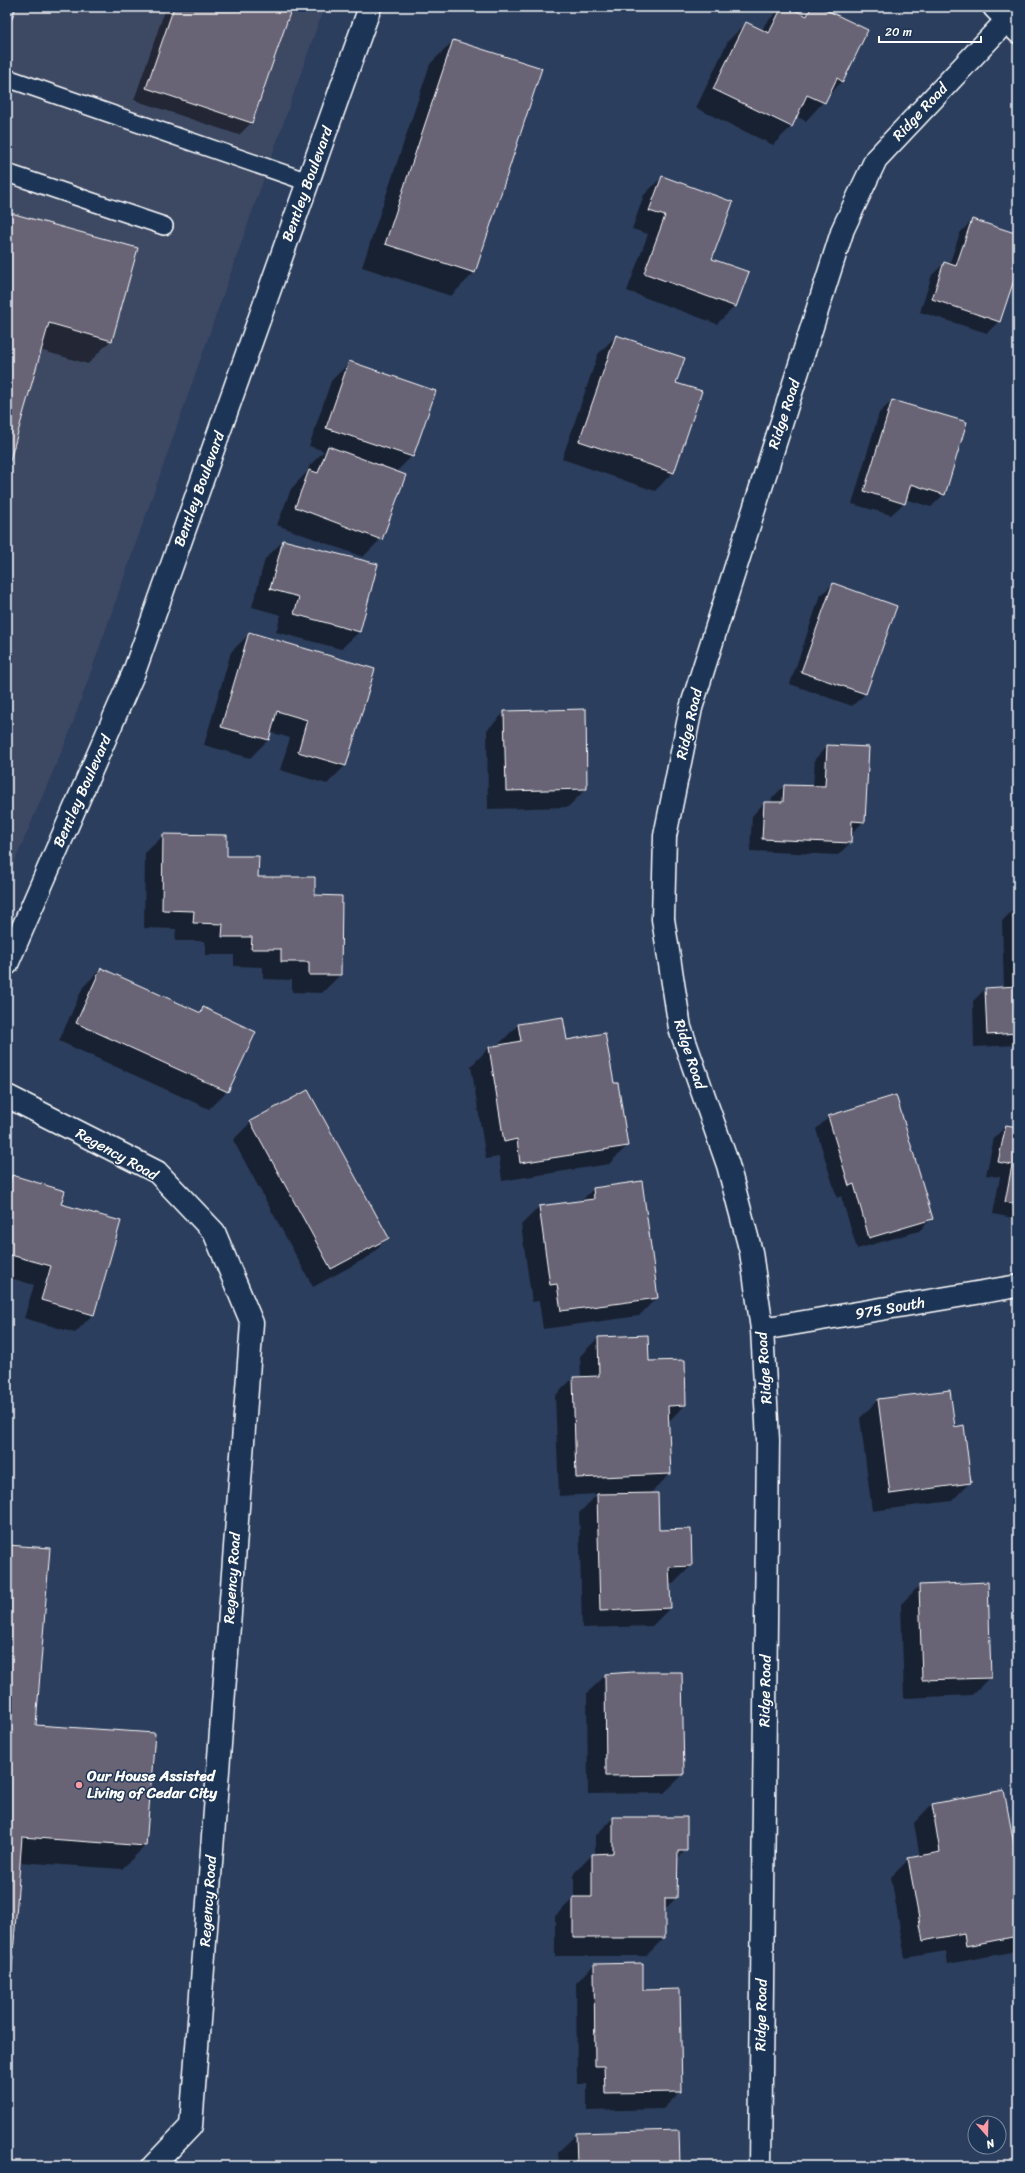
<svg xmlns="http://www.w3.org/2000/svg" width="1025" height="2173" viewBox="0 0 1025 2173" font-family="Sriracha,sans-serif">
  <rect width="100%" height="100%" fill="#2c3e5d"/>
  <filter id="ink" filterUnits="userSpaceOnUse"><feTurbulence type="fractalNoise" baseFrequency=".025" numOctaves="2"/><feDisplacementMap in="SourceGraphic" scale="8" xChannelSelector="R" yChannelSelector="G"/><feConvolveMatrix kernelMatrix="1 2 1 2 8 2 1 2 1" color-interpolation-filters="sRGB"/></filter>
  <g filter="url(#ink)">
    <path fill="#3e4964" d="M 7,7 L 324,7 L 69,734 L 7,879 Z"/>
    <g fill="#0007">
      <path d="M 166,7 L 291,7 L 251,123 L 239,135 L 134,100 Z"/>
      <path d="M 782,7 L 786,7 L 802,15 L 810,7 L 818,7 L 842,81 L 806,121 L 796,116 L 791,127 L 773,145 L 696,108 L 728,41 L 746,23 L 762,31 L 765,24 Z"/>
      <path d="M 453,41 L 541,69 L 474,273 L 451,296 L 362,267 L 430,64 Z"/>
      <path d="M 662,177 L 711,259 L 735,306 L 717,324 L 627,291 L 648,234 L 632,229 L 644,195 Z"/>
      <path d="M 7,213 L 111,340 L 88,364 L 40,350 L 7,467 Z"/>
      <path d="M 972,220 L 1018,235 L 1018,265 L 999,321 L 987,333 L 920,312 L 932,275 L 944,263 L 949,265 L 960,233 Z"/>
      <path d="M 616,336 L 675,383 L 673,472 L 655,491 L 562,459 L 598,354 Z"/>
      <path d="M 349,363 L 412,456 L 396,472 L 381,539 L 363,557 L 277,525 L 291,489 L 307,472 L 310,465 L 324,451 L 309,446 L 331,381 Z"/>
      <path d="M 892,401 L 944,494 L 931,507 L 905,499 L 904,503 L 891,515 L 852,504 L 879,413 Z"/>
      <path d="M 283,541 L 360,631 L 341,649 L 276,632 L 281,615 L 252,607 L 265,559 Z"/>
      <path d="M 833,584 L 896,606 L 865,694 L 852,706 L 790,684 L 820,596 Z"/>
      <path d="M 249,634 L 345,766 L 327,784 L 280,770 L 290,738 L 270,732 L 268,740 L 250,758 L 204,745 L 231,652 Z"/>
      <path d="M 505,712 L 586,789 L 568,807 L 488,809 L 487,730 Z"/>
      <path d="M 827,746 L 864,821 L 851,834 L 850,843 L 838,855 L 750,851 L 752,816 L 764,803 L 771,803 L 772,798 L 784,786 L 813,787 L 815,759 Z"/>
      <path d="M 164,835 L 226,857 L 257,878 L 314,896 L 340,975 L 322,993 L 292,992 L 292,980 L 263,979 L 263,967 L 234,966 L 234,955 L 205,955 L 205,941 L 175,941 L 176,929 L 144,928 L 145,853 Z"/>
      <path d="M 1014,909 L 1018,909 L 1018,1045 L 974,1047 L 973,1001 L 985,989 L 1004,988 L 1002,921 Z"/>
      <path d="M 101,969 L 198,1013 L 203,1009 L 227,1091 L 209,1109 L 59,1041 L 83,987 Z"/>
      <path d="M 563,1018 L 566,1041 L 613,1085 L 627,1146 L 609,1164 L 502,1181 L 499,1157 L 486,1159 L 471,1066 L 489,1048 L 500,1046 L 500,1043 L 518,1025 Z"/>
      <path d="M 829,1117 L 932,1218 L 919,1231 L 857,1249 L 841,1196 L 837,1198 L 816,1129 Z"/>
      <path d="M 251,1122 L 388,1237 L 370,1256 L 313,1287 L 233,1140 Z"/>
      <path d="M 1006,1126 L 1018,1128 L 1018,1219 L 993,1214 L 1000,1177 L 986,1175 L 994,1138 Z"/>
      <path d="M 12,1176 L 60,1204 L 93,1314 L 75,1333 L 24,1318 L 34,1285 L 7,1277 L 7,1182 Z"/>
      <path d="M 593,1189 L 657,1297 L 639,1316 L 543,1329 L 539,1301 L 532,1302 L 521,1225 L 539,1207 L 581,1201 Z"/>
      <path d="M 647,1336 L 648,1362 L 685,1405 L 668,1422 L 670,1474 L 650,1494 L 658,1531 L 691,1566 L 673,1584 L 669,1584 L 670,1608 L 652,1626 L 582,1628 L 579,1513 L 598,1494 L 559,1496 L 555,1396 L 573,1378 L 581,1378 L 580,1356 L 598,1338 Z"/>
      <path d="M 1018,1378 L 1018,1388 L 1015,1381 Z"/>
      <path d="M 950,1391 L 954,1428 L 970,1482 L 952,1501 L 872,1511 L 860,1418 L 878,1400 Z"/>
      <path d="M 7,1546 L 35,1726 L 154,1734 L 145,1846 L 122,1869 L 19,1862 L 9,1994 L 7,1996 Z"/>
      <path d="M 919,1586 L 990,1677 L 972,1695 L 904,1698 L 901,1604 Z"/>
      <path d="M 606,1675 L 683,1775 L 664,1793 L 588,1794 L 587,1693 Z"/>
      <path d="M 932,1804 L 1018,1871 L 1018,1945 L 1011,1952 L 948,1964 L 946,1951 L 905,1958 L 891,1877 L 909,1859 L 920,1857 L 914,1823 Z"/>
      <path d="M 613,1818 L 686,1850 L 677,1859 L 676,1898 L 664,1910 L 664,1938 L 646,1956 L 555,1956 L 555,1916 L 574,1898 L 574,1873 L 592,1855 L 595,1855 L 595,1836 Z"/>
      <path d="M 594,1965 L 642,1991 L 681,2091 L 663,2109 L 587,2111 L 587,2084 L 577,2084 L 576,1983 Z"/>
      <path d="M 577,2134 L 679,2166 L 559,2166 L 558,2152 Z"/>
    </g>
    <g fill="#676374" stroke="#fff">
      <path d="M 7,7 L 16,7 L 7,32 Z"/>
      <path d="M 174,7 L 292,7 L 252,123 L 146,88 Z"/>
      <path d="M 782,7 L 789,7 L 807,16 L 811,7 L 820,7 L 868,30 L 843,82 L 837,78 L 825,103 L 807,95 L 792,127 L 713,89 L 746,22 L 769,33 Z"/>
      <path d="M 453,40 L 542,68 L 475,273 L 385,244 Z"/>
      <path d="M 662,176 L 733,202 L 712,259 L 749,272 L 736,307 L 644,273 L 665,216 L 649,211 Z"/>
      <path d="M 7,212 L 138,248 L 112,341 L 49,323 L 7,471 Z"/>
      <path d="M 972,219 L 1018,234 L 1018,268 L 1000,322 L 932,299 L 944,262 L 956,266 Z"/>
      <path d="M 616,335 L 685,358 L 676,383 L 702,391 L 674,473 L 579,441 Z"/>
      <path d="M 349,361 L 436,391 L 413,457 L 326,428 Z"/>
      <path d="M 892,400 L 967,422 L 945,495 L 911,484 L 905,504 L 864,491 Z"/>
      <path d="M 328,446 L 406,475 L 382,540 L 295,507 L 309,470 L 318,473 Z"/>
      <path d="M 283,540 L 378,564 L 360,632 L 294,614 L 299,597 L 270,589 Z"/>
      <path d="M 833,583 L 897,606 L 866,694 L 801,672 Z"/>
      <path d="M 249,632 L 375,669 L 346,766 L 298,752 L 307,720 L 277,711 L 269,740 L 221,727 Z"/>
      <path d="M 586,709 L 587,789 L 506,791 L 504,711 Z"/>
      <path d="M 827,745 L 869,747 L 865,822 L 852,821 L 851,843 L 762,839 L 764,802 L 783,802 L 784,785 L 825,786 Z"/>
      <path d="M 163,834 L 227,835 L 227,856 L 259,856 L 258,877 L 315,877 L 315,895 L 342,896 L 341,975 L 309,975 L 309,962 L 281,962 L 281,949 L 251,949 L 252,937 L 222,937 L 223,924 L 193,923 L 194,911 L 162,910 Z"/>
      <path d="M 1014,908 L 1018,908 L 1018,1033 L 987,1035 L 985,988 L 1017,986 Z"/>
      <path d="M 101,968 L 201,1013 L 203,1007 L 256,1032 L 228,1092 L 76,1023 Z"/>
      <path d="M 563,1017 L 567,1040 L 605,1033 L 614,1083 L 618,1083 L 628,1146 L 520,1163 L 517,1139 L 504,1142 L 489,1047 L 521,1041 L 518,1024 Z"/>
      <path d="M 308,1090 L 389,1238 L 331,1269 L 250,1121 Z"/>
      <path d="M 896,1095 L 933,1219 L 869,1238 L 854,1184 L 849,1186 L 828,1116 Z"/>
      <path d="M 1006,1125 L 1018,1127 L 1018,1204 L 1005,1202 L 1012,1165 L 998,1162 Z"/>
      <path d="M 12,1175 L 65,1191 L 61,1204 L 121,1221 L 94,1315 L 41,1300 L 51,1266 L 7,1254 L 7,1193 Z"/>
      <path d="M 642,1181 L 658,1298 L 561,1311 L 557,1284 L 550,1285 L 539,1206 L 594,1199 L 593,1188 Z"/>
      <path d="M 648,1335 L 649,1361 L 685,1360 L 686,1405 L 668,1406 L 671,1474 L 576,1478 L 573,1377 L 599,1376 L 598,1337 Z"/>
      <path d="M 950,1390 L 955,1427 L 964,1425 L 971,1483 L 890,1494 L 878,1399 Z"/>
      <path d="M 658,1493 L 659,1530 L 691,1529 L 692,1566 L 669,1567 L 671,1608 L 600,1611 L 597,1494 Z"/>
      <path d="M 7,1545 L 50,1548 L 36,1725 L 155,1733 L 146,1846 L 22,1837 L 10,1995 L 7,1995 Z"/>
      <path d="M 988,1582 L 991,1678 L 922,1680 L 919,1585 Z"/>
      <path d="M 633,1672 L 682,1672 L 684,1775 L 606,1776 L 605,1674 Z"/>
      <path d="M 1004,1790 L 1018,1866 L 1018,1936 L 966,1946 L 964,1933 L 923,1941 L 908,1858 L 940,1852 L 932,1804 Z"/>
      <path d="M 613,1817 L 687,1817 L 687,1851 L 678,1851 L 677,1898 L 665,1898 L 665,1938 L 573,1938 L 573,1897 L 592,1897 L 592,1854 L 613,1853 Z"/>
      <path d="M 643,1963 L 643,1990 L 680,1989 L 682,2092 L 605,2093 L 604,2066 L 595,2066 L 594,1964 Z"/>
      <path d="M 679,2130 L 680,2166 L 577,2166 L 576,2133 Z"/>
    </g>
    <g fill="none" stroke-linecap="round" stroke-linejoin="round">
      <g stroke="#fff" stroke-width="20">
        <g id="lane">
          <path d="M 7,78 L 308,182"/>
          <path d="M 7,173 L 164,226"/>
        </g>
      </g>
      <g stroke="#fff" stroke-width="25">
        <g id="street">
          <path d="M 7,964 L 134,672 L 370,7"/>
          <path d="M 7,1096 L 157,1172 L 214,1232 L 252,1323 L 191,2126 L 153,2166"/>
          <path d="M 762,1329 L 1018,1286"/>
        </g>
      </g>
      <g stroke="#fff" stroke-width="25">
        <g id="secondary">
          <path d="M 994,7 L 1018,32"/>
          <path d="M 760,2166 L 768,1440 L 762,1329 L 751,1252 L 728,1165 L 680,1028 L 663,919 L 665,836 L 691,708 L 843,229 L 876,159 L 1007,20"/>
        </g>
      </g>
      <use href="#lane" stroke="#1d3557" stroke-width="17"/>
      <use href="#street" stroke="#1d3557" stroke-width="22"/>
      <use href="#secondary" stroke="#1d3557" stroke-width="22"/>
    </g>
  </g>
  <circle fill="#ff9aa2" stroke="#1d3557" stroke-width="1.5" cx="79" cy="1785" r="4"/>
  <g text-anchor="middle" stroke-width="3" stroke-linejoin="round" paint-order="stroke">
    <g font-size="15" fill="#fff" stroke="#1d3557">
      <text transform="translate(920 112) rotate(-47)" y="5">Ridge Road</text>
      <text transform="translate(307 184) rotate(-70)" y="5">Bentley Boulevard</text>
      <text transform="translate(784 414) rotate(-72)" y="5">Ridge Road</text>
      <text transform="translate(199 489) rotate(-70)" y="5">Bentley Boulevard</text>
      <text transform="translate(689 724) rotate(-77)" y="5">Ridge Road</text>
      <text transform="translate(82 791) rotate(-66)" y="5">Bentley Boulevard</text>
      <text transform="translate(690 1054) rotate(72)" y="5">Ridge Road</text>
      <text transform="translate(117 1154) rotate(29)" y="5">Regency Road</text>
      <text transform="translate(890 1308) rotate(-10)" y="5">975 South</text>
      <text transform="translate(764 1368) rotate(-94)" y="5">Ridge Road</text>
      <text transform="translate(232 1578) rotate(-86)" y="5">Regency Road</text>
      <text transform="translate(765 1691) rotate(-89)" y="5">Ridge Road</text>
      <text transform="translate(208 1901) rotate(-86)" y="5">Regency Road</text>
      <text transform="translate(761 2015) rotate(-89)" y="5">Ridge Road</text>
    </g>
    <g font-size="15" font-weight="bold" fill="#fff" stroke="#1d3557" text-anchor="start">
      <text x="87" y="1781">Our House Assisted<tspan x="87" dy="17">Living of Cedar City</tspan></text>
    </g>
  </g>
  <rect width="1025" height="2173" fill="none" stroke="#1d3557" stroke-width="24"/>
  <rect x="12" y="12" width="1001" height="2149" fill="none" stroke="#fff" stroke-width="1.5" filter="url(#ink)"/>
  <g transform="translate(987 2135) rotate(160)"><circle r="19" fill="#1d3557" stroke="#77869a"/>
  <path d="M0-3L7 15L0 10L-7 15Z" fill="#ff9aa2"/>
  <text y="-6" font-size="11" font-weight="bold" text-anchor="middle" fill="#ffffff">N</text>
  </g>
  <path d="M879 36v6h102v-6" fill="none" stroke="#ffffff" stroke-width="2"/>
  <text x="885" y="36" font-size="12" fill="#ffffff" stroke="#1d3557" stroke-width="3" paint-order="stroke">20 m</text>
</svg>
